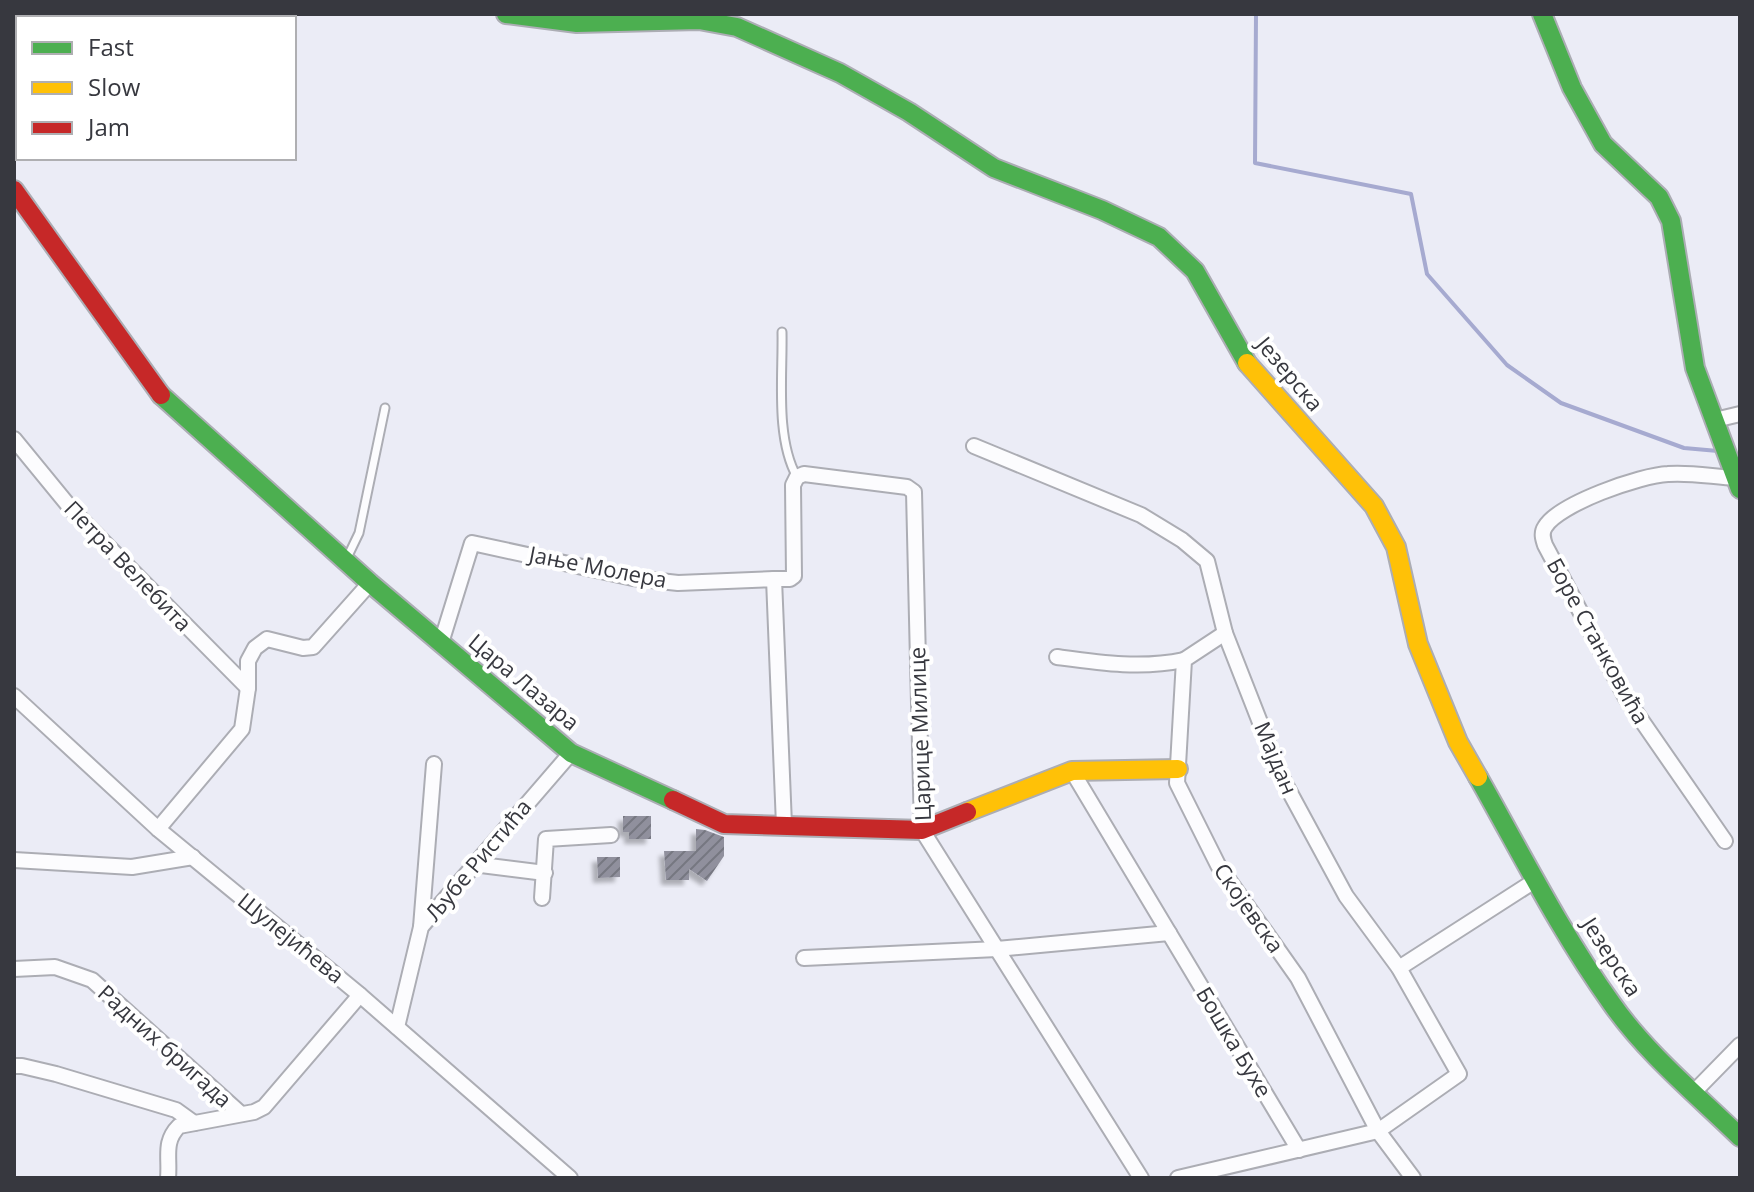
<svg xmlns="http://www.w3.org/2000/svg" width="1754" height="1192" viewBox="0 0 1754 1192" font-family="'Open Sans',sans-serif">
  <defs>
    <pattern id="building-hatch" width="6" height="6" patternUnits="userSpaceOnUse" patternTransform="scale(2)"><rect width="6" height="6" fill="#90909d"/><path d="M-1 1l2-2M0 6l6-6M5 7l2-2" fill="none" stroke="#767781"/></pattern>
    <filter id="shadow"><feDropShadow dx="-5" dy="5" stdDeviation="2" flood-color="#0004"/></filter>
  </defs>
  <rect width="100%" height="100%" fill="#ebecf6"/>
  <g fill="none" stroke-linecap="round" stroke-linejoin="round">
    <path stroke="#a6aad0" stroke-width="4" d="M 1256,14 L 1255,163 L 1411,194 L 1427,274 L 1507,365 L 1561,403 L 1684,448 L 1718,451"/>
  </g>
  <g fill="url(#building-hatch)" filter="url(#shadow)">
    <path d="M 623,816 L 651,816 L 651,839 L 629,839 L 629,832 L 623,832 Z"/>
    <path d="M 696,829 L 705,830 L 724,837 L 724,856 L 707,881 L 689,869 L 689,880 L 666,880 L 664,851 L 696,851 Z"/>
    <path d="M 597,857 L 620,857 L 620,877 L 598,878 Z"/>
  </g>
  <g fill="none" stroke-linecap="round" stroke-linejoin="round">
    <g stroke="#acadb4" stroke-width="11">
      <g id="lane">
        <path d="M 782,332 C 783,375 775,438 797,477"/>
        <path d="M 346,560 L 359,533 L 385,408"/>
      </g>
    </g>
    <g stroke="#acadb4" stroke-width="18">
      <g id="street">
        <path d="M 1715,420 L 1740,414"/>
        <path d="M 14,439 L 73,511 L 248,688"/>
        <path d="M 974,446 L 1141,515 L 1182,540 L 1207,561 L 1225,633 L 1281,776 L 1346,896 L 1399,968 L 1459,1074 L 1378,1131 L 1178,1178"/>
        <path d="M 774,579 L 790,579 L 794,576 L 793,485 L 797,477 L 804,474 L 907,487 L 914,492 L 922,830 L 1141,1178"/>
        <path d="M 1225,633 L 1184,660 L 1177,783 L 1218,865 L 1298,978 L 1378,1131 L 1413,1178"/>
        <path d="M 441,643 L 472,543 L 633,578 L 678,583 L 774,579 L 784,825"/>
        <path d="M 1057,657 C 1101,663 1141,669 1184,660"/>
        <path d="M 14,696 L 158,829 L 360,995 L 570,1178"/>
        <path d="M 1072,771 L 1299,1150"/>
        <path d="M 158,829 L 242,729 L 248,688 L 248,661 L 255,648 L 267,639 L 303,648 L 313,647 L 370,583"/>
        <path d="M 1725,841 L 1626,698 L 1545,545 C 1543,539 1541,533 1545,527 C 1558,504 1641,475 1668,474 C 1690,472 1714,477 1736,478"/>
        <path d="M 14,860 L 132,867 L 193,857"/>
        <path d="M 473,864 L 545,873"/>
        <path d="M 542,898 L 546,839 L 611,835"/>
        <path d="M 421,927 L 434,764"/>
        <path d="M 804,958 L 997,949 L 1169,933"/>
        <path d="M 1399,968 L 1536,880"/>
        <path d="M 14,969 L 55,967 L 92,980 L 241,1114"/>
        <path d="M 397,1027 L 421,927 L 571,753"/>
        <path d="M 14,1066 L 22,1066 L 56,1074 L 176,1110 L 194,1123"/>
        <path d="M 1695,1091 L 1740,1045"/>
        <path d="M 168,1178 C 170,1157 163,1142 179,1126 L 254,1112 L 264,1107 L 360,995"/>
      </g>
    </g>
    <g stroke="#acadb4" stroke-width="22">
      <g id="fast">
        <path d="M 506,14 L 577,23 L 699,20 L 737,27 L 840,73 L 909,112 L 994,168 L 1102,210 L 1159,237 L 1195,271 L 1247,363"/>
        <path d="M 1542,14 L 1572,88 L 1603,144 L 1659,197 L 1671,221 L 1695,368 L 1740,489"/>
        <path d="M 161,395 L 370,583 L 571,753 L 673,800"/>
        <path d="M 1478,777 C 1521,853 1561,933 1612,1004 C 1647,1054 1697,1095 1740,1137"/>
      </g>
    </g>
    <g stroke="#acadb4" stroke-width="22">
      <g id="slow">
        <path d="M 1247,363 L 1374,506 L 1396,547 L 1418,644 L 1458,742 L 1478,777"/>
        <path d="M 967,812 L 1072,771 L 1178,769"/>
      </g>
    </g>
    <g stroke="#acadb4" stroke-width="22">
      <g id="jam">
        <path d="M 14,190 L 161,395"/>
        <path d="M 673,800 L 724,824 L 922,830 L 967,812"/>
      </g>
    </g>
    <use href="#lane" stroke="#fcfcfe" stroke-width="7"/>
    <use href="#street" stroke="#fcfcfe" stroke-width="14"/>
    <use href="#fast" stroke="#4caf50" stroke-width="18"/>
    <use href="#slow" stroke="#ffc107" stroke-width="18"/>
    <use href="#jam" stroke="#c62828" stroke-width="18"/>
  </g>
  <g text-anchor="middle" stroke-width="8" stroke-linejoin="round" paint-order="stroke">
    <g font-size="22" fill="#37383f" stroke="#fff">
      <text transform="translate(1290 374) rotate(50)" y="8">Језерска</text>
      <text transform="translate(128 566) rotate(46)" y="8">Петра Велебита</text>
      <text transform="translate(598 567) rotate(11)" y="8">Јање Молера</text>
      <text transform="translate(1598 641) rotate(61)" y="8">Боре Станковића</text>
      <text transform="translate(524 682) rotate(40)" y="8">Цара Лазара</text>
      <text transform="translate(920 734) rotate(-92)" y="8">Царице Милице</text>
      <text transform="translate(1276 758) rotate(67)" y="8">Мајдан</text>
      <text transform="translate(478 860) rotate(-50)" y="8">Љубе Ристића</text>
      <text transform="translate(1249 908) rotate(55)" y="8">Скојевска</text>
      <text transform="translate(291 938) rotate(39)" y="8">Шулејићева</text>
      <text transform="translate(1612 957) rotate(57)" y="8">Језерска</text>
      <text transform="translate(1234 1042) rotate(59)" y="8">Бошка Бухе</text>
      <text transform="translate(165 1046) rotate(42)" y="8">Радних бригада</text>
    </g>
  </g>
  <rect width="1754" height="1192" fill="none" stroke="#37383f" stroke-width="32"/>
  <rect x="16" y="16" width="280" height="144" fill="#ffffff" stroke="#afafb2" stroke-width="2"/>
  <rect x="32" y="42" width="40" height="12" fill="#4caf50" stroke="#afafb2" stroke-width="2"/>
  <text x="88" y="56" font-size="24" fill="#37383f">Fast</text>
  <rect x="32" y="82" width="40" height="12" fill="#ffc107" stroke="#afafb2" stroke-width="2"/>
  <text x="88" y="96" font-size="24" fill="#37383f">Slow</text>
  <rect x="32" y="122" width="40" height="12" fill="#c62828" stroke="#afafb2" stroke-width="2"/>
  <text x="88" y="136" font-size="24" fill="#37383f">Jam</text>
</svg>
